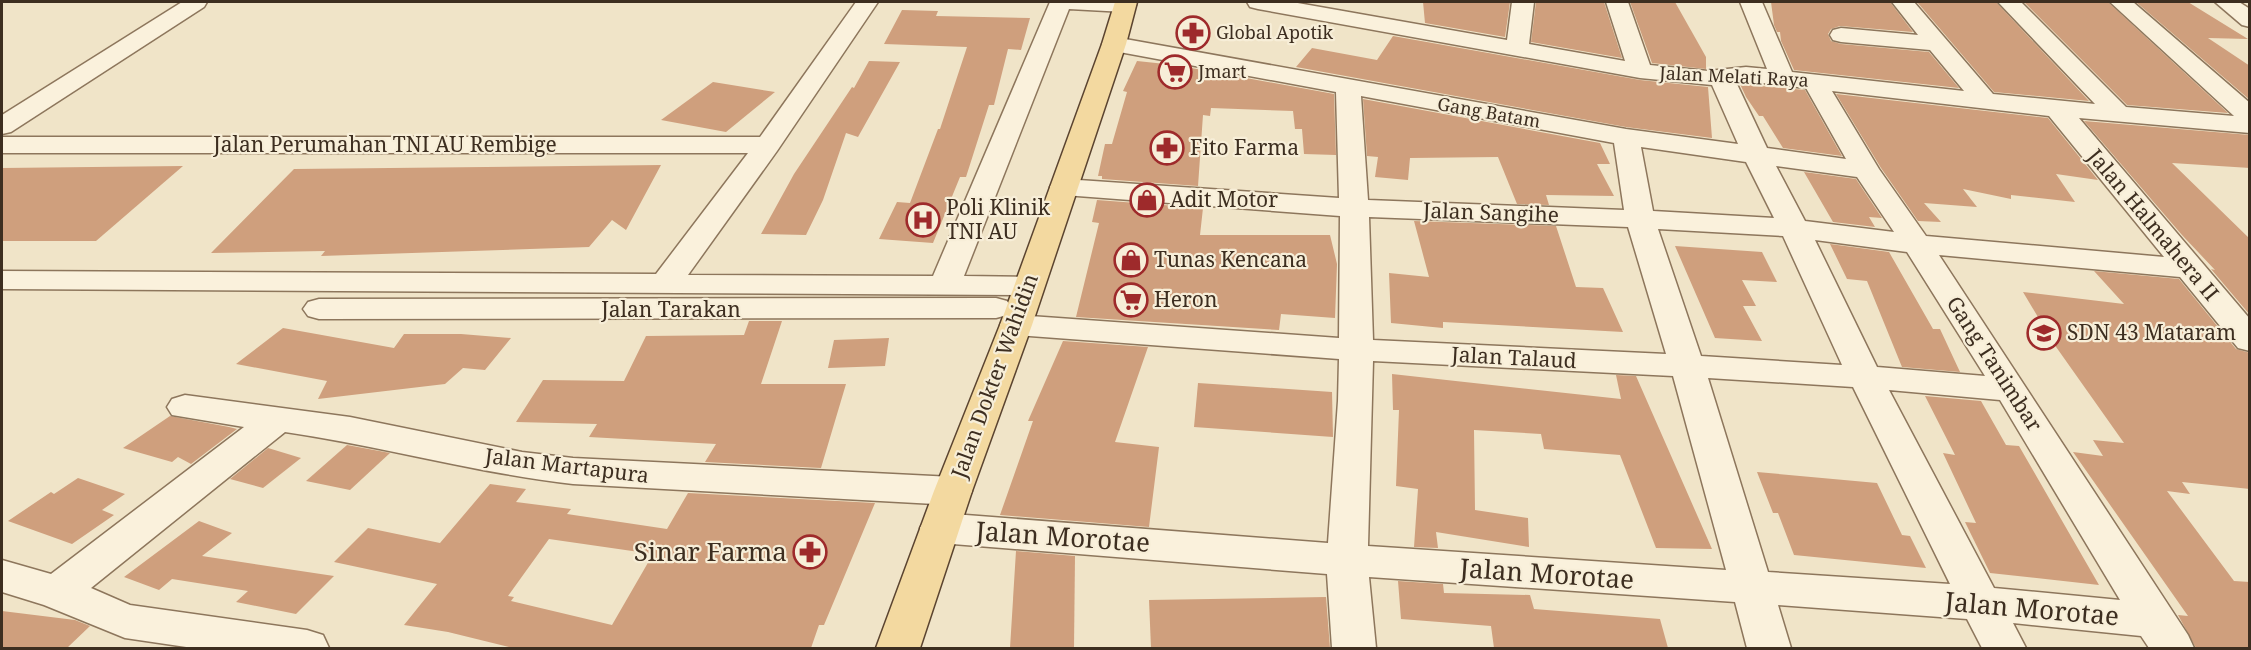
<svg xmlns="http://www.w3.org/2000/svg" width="2251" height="650" viewBox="0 0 2251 650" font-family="'Noto Serif',serif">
  <rect width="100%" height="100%" fill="#f0e4c8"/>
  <g fill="#cf9f7d" fill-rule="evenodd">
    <path d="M 1423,2 L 1510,2 L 1505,37 L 1425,23 Z"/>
    <path d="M 1536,2 L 1604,2 L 1622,58 L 1531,42 Z"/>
    <path d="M 1630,2 L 1675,2 L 1706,57 L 1706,69 L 1652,63 Z"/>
    <path d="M 1771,2 L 1890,2 L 1913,32 L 1840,26 L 1831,29 L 1828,34 L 1831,41 L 1841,44 L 1929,52 L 1959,88 L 1794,70 L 1781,41 L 1780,32 L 1777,32 L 1774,25 Z"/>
    <path d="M 1917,2 L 1996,2 L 2089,101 L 1994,92 Z"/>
    <path d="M 2024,2 L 2108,2 L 2228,113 L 2127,105 Z"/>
    <path d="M 2136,2 L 2188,2 L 2248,39 L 2208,38 L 2250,66 L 2250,100 Z"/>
    <path d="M 902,10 L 938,11 L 936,16 L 1030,18 L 1021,50 L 1008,49 L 994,105 L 989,105 L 966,177 L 960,177 L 933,243 L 879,239 L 897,202 L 910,203 L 938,129 L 940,129 L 967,47 L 884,44 Z"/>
    <path d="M 1393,36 L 1640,80 L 1708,87 L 1712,138 L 1626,127 L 1296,67 L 1312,48 L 1377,60 Z"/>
    <path d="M 869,61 L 900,62 L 858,137 L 846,133 L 823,200 L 806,235 L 761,234 L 794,174 L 852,87 L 854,88 Z"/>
    <path d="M 1137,61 L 1175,65 L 1334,94 L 1336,155 L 1304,154 L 1302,129 L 1295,129 L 1293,111 L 1211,108 L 1210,116 L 1203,115 L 1198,186 L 1102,179 L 1102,176 L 1098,176 L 1105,144 L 1112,144 L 1127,92 L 1123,91 Z"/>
    <path d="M 713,82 L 775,92 L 726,132 L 661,120 Z"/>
    <path d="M 1740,84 L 1805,90 L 1842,156 L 1783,148 L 1763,116 L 1759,116 L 1746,97 Z"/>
    <path d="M 1836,94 L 2048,118 L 2098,180 L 2056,174 L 2075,202 L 2011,195 L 2011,199 L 1963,189 L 1977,207 L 1924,203 L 1941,222 L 1918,221 L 1881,168 Z"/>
    <path d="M 1363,99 L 1600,143 L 1610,164 L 1597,164 L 1614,196 L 1546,195 L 1549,205 L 1517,204 L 1498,157 L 1410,158 L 1408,180 L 1375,177 L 1378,157 L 1367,156 Z"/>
    <path d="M 2084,121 L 2250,135 L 2250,168 L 2172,163 L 2250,239 L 2250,315 L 2211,269 L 2215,270 L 2182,235 Z"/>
    <path d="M 661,165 L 626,230 L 612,220 L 589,247 L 321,256 L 325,251 L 211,253 L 294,169 Z"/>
    <path d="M 183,166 L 96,241 L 2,241 L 2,168 Z"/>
    <path d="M 1804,172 L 1856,179 L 1882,218 L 1869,217 L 1875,227 L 1833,222 Z"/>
    <path d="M 1097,200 L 1203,208 L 1200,235 L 1330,235 L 1337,264 L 1335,318 L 1281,314 L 1279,330 L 1076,317 L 1099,223 L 1092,222 Z"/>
    <path d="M 1414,221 L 1556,226 L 1576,287 L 1603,288 L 1623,332 L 1443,322 L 1443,328 L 1391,323 L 1389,273 L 1429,277 Z"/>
    <path d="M 1830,244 L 1889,252 L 1933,329 L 1940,329 L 1960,372 L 1902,367 L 1867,281 L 1847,279 Z"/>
    <path d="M 1675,246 L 1762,252 L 1777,282 L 1742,280 L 1756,306 L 1743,306 L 1762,341 L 1715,338 Z"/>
    <path d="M 2094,271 L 2179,279 L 2236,349 L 2250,353 L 2250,489 L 2182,482 L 2190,494 L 2167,491 L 2234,581 L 2250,582 L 2250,648 L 2196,648 L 2178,615 L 2188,616 L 2073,452 L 2103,456 L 2093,440 L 2124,443 L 2054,344 L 2023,292 L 2124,304 Z"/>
    <path d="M 749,321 L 782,321 L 761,384 L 846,384 L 821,468 L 705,462 L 716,444 L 589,437 L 597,424 L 516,422 L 543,380 L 624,381 L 646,336 L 744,335 Z"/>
    <path d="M 283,328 L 394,348 L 404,334 L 461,334 L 511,338 L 485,370 L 463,368 L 445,384 L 318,399 L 327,381 L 236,364 Z"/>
    <path d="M 889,338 L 885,366 L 828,368 L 834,340 Z"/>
    <path d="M 1063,341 L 1148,347 L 1115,442 L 1159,447 L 1149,527 L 1000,515 L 1033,421 L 1028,421 Z"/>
    <path d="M 1392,374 L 1621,399 L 1616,375 L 1636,376 L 1712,549 L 1656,548 L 1620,455 L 1544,449 L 1541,434 L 1474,430 L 1475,510 L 1528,518 L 1529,547 L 1436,532 L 1438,548 L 1414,547 L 1418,489 L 1396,486 L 1399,410 L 1393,410 Z"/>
    <path d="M 1198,383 L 1332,392 L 1333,437 L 1194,427 Z"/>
    <path d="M 1925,396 L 1981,401 L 2006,445 L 2019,446 L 2099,585 L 1990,573 L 1965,522 L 1976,523 L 1943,453 L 1955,455 Z"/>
    <path d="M 170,416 L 229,427 L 237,429 L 191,464 L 178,457 L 172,462 L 123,448 Z"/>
    <path d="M 347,445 L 390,453 L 350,490 L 306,481 Z"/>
    <path d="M 268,448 L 301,458 L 263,488 L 230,479 Z"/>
    <path d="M 1757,472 L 1877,483 L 1902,535 L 1910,536 L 1926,568 L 1794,555 L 1778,513 L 1773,513 Z"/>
    <path d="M 78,478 L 125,494 L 102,510 L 114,515 L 72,544 L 8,521 L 51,492 L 54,494 Z"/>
    <path d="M 490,484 L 526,489 L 516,502 L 571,509 L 567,514 L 667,529 L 688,493 L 875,503 L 824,625 L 819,625 L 811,648 L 513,648 L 448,632 L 404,625 L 437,584 L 334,562 L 368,528 L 440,543 ZM 549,539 L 653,554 L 612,625 L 511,601 L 514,597 L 508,596 Z"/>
    <path d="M 199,521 L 232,533 L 202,556 L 334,576 L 296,614 L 236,602 L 248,591 L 172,579 L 159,590 L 124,577 Z"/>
    <path d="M 1016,551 L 1075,556 L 1074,648 L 1010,648 Z"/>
    <path d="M 1398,581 L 1443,584 L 1444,593 L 1530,595 L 1534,609 L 1660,619 L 1668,648 L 1494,648 L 1491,626 L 1401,619 Z"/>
    <path d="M 1326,597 L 1330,648 L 1151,648 L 1149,600 Z"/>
    <path d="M 2,611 L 75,620 L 90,626 L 67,648 L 2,648 Z"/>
  </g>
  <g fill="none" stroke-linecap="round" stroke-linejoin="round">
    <g stroke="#8d765c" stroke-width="3">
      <g id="minor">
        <path d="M 182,2 L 207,2 L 204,7 L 11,132 L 2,134 L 2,115 Z"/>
        <path d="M 856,2 L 878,2 L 777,151 L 688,275 L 933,276 L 1050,2 L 1134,2 L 1136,5 L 1133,10 L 1125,12 L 1069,9 L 964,276 L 1028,277 L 1039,279 L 1044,286 L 1039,293 L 1028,295 L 2,289 L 2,271 L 656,274 L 748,153 L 2,153 L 2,137 L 760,137 Z"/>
        <path d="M 1247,2 L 1292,2 L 1507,40 L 1512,2 L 1534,2 L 1529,44 L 1625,61 L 1606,2 L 1628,2 L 1650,65 L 1708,71 L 1746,67 L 1767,69 L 1740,2 L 1762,2 L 1792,72 L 1964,91 L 1930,50 L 1841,42 L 1833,40 L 1830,35 L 1833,30 L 1841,28 L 1918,35 L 1892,2 L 1914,2 L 1993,94 L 2095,104 L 1998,2 L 2021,2 L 2126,107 L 2234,116 L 2110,2 L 2133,2 L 2250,103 L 2250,133 L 2079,118 L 2250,319 L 2250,351 L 2238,348 L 2180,277 L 1939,255 L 2188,635 L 2194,648 L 2149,648 L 2141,636 L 2013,623 L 2026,648 L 1982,648 L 1967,619 L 1778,605 L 1791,648 L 1747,648 L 1735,602 L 1369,577 L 1376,648 L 1332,648 L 1327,574 L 940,543 L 926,538 L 920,528 L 926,518 L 940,513 L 1328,543 L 1338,401 L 1339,359 L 1016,335 L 1004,332 L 1000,325 L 1004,318 L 1016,315 L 1339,338 L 1340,216 L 1064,195 L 1054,193 L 1050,187 L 1054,181 L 1064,179 L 1339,198 L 1336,92 L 1114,51 L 1106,49 L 1102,44 L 1106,39 L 1114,37 L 1626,129 L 1738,144 L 1712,85 L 1640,78 L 1258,9 L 1250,7 ZM 1746,81 L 1806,88 L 1846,159 L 1767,148 L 1736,82 ZM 1832,91 L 2049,116 L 2164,257 L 1926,236 L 1879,169 ZM 1361,96 L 1614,143 L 1624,210 L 1368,200 ZM 1641,147 L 1746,162 L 1774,218 L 1653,211 ZM 1776,166 L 1857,177 L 1894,232 L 1805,221 ZM 1369,217 L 1628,227 L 1666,354 L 1373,340 ZM 1658,229 L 1783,236 L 1842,365 L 1701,356 ZM 1815,240 L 1907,252 L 1985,376 L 1877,367 ZM 1373,361 L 1673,376 L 1726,570 L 1368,546 ZM 1708,378 L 1853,387 L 1950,584 L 1768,572 ZM 1889,390 L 2000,400 L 2120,600 L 1994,588 Z"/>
        <path d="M 2215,2 L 2239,2 L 2250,9 L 2250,27 L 2242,25 Z"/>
        <path d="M 996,298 L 1007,301 L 1012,308 L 1007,315 L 996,318 L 319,319 L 308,316 L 303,309 L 308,302 L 319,299 Z"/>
        <path d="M 185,395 L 350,417 L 522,452 L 573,458 L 953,477 L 967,481 L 972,491 L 967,501 L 953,505 L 573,484 C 476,473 382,446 285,432 L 91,588 L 130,605 L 307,630 L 323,635 L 329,648 L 193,648 L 125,638 L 44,605 L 2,592 L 2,560 L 51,574 L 244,427 L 172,415 L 167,407 L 172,399 Z"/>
      </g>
    </g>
    <g stroke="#5b4430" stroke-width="3">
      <path id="primary" d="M 1115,2 L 1137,2 L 1126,44 L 1032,325 L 972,491 L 920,648 L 876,648 L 934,491 L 1000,325 L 1102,44 Z"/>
    </g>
    <use href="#minor" fill="#faf1dc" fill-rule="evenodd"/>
    <use href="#primary" fill="#f3d9a0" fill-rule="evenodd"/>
  </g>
  <defs>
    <g id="pharmacy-ring" transform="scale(1.725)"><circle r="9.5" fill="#f7eed8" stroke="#9e2a2b" stroke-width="1.5"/><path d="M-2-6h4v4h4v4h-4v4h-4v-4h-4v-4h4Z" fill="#9e2a2b"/></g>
    <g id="supermarket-ring" transform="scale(1.725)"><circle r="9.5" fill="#f7eed8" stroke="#9e2a2b" stroke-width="1.5"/><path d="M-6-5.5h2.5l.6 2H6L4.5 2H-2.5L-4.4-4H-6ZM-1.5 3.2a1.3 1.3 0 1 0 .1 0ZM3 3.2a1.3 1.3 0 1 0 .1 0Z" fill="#9e2a2b"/></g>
    <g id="shop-ring" transform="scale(1.725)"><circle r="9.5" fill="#f7eed8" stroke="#9e2a2b" stroke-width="1.5"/><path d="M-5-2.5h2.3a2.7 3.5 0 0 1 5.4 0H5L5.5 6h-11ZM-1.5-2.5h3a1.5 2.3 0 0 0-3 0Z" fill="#9e2a2b"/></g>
    <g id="hospital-ring" transform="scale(1.725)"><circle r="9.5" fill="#f7eed8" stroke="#9e2a2b" stroke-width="1.5"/><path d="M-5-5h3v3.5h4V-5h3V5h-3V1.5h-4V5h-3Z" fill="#9e2a2b"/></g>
    <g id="school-ring" transform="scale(1.725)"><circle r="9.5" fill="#f7eed8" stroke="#9e2a2b" stroke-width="1.5"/><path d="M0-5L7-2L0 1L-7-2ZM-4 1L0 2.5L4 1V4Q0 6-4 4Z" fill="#9e2a2b"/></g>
  </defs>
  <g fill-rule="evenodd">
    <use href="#pharmacy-ring" x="1193" y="33"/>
    <use href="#supermarket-ring" x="1175" y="72"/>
    <use href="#pharmacy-ring" x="1167" y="148"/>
    <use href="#shop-ring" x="1147" y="200"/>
    <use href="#hospital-ring" x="923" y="220"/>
    <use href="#shop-ring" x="1131" y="260"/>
    <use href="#supermarket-ring" x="1131" y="300"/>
    <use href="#school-ring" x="2044" y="333"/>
    <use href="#pharmacy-ring" x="810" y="552"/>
  </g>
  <g text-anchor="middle" stroke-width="4.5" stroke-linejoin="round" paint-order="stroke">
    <g font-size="18" fill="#3d2e20" stroke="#f7eed8" text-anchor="start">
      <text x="1216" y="39">Global Apotik</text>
      <text x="1198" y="78">Jmart</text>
    </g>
    <g font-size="18" fill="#3d2e20" stroke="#f7eed8">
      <text transform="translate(1734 77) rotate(3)" y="6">Jalan Melati Raya</text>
      <text transform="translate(1489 113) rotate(10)" y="6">Gang Batam</text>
    </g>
    <g font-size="21" fill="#3d2e20" stroke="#f7eed8">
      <text x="385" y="152">Jalan Perumahan TNI AU Rembige</text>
      <text transform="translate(1491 213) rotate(2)" y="7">Jalan Sangihe</text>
      <text transform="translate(2153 225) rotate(50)" y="7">Jalan Halmahera II</text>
      <text x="671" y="317">Jalan Tarakan</text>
      <text transform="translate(1514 358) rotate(3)" y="7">Jalan Talaud</text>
      <text transform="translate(1994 364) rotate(57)" y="7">Gang Tanimbar</text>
      <text transform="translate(995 376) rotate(-70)" y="7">Jalan Dokter Wahidin</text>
      <text transform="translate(567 466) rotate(7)" y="7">Jalan Martapura</text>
    </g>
    <g font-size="21" fill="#3d2e20" stroke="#f7eed8" text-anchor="start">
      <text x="1190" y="155">Fito Farma</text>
      <text x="1170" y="207">Adit Motor</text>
      <text x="946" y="215">Poli Klinik<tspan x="946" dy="24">TNI AU</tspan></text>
      <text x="1154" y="267">Tunas Kencana</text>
      <text x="1154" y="307">Heron</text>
      <text x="2067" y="340">SDN 43 Mataram</text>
    </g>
    <g font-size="26" fill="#3d2e20" stroke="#f7eed8">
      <text transform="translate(1063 537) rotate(4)" y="9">Jalan Morotae</text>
      <text transform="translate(1547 574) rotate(4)" y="9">Jalan Morotae</text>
      <text transform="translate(2032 609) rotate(5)" y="9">Jalan Morotae</text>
    </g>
    <g font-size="26" fill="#3d2e20" stroke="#f7eed8" text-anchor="end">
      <text x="787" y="561">Sinar Farma</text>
    </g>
  </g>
  <rect width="2251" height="650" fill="none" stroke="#3d2e20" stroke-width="6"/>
</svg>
